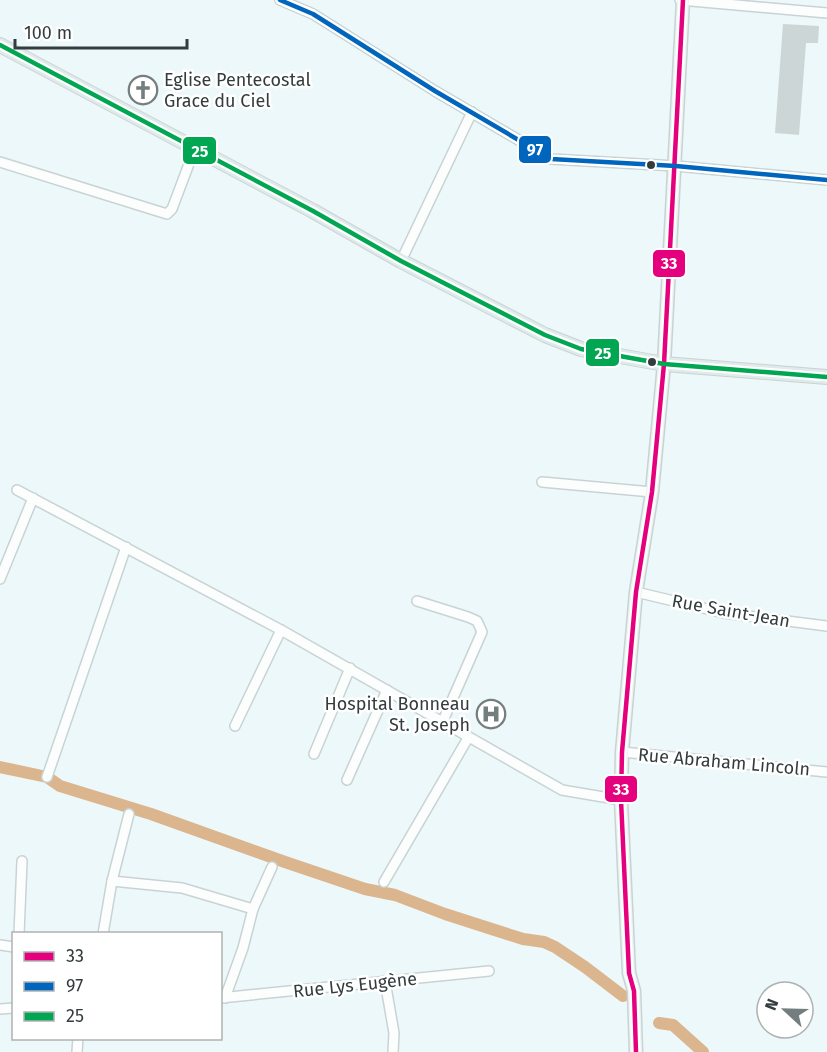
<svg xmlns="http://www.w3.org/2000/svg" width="827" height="1052" viewBox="0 0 827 1052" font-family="'Fira Sans',sans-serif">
  <rect width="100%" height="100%" fill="#ecf8f9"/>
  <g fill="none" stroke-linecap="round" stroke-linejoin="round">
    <g stroke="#dbb58d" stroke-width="12">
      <path d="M 0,767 L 47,777 L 60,786 L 151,814 L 285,862 L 365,889 L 395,895 L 445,914 L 523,939 L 544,942 L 555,947 L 585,967 L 623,996"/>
      <path d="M 659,1023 L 673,1025 L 703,1052"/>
    </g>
  </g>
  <path fill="#ccd6d7" d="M 783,24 L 819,26 L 818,43 L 806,43 L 799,135 L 775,133 Z"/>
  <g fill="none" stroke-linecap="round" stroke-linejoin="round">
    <g stroke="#c9d3d4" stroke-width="12">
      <g id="street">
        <path d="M 280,0 L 313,14 L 435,91 L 551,159 L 676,166 L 827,180"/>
        <path d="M 680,0 L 827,13"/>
        <path d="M 0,162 L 167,214 L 172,209 L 195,148"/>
        <path d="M 401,261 L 472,112"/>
        <path d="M 542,482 L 652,492"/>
        <path d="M 17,490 L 281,630 L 562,790 L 621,800"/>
        <path d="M 0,579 L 33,498"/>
        <path d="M 636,592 L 724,613 L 827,626"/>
        <path d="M 417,601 L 468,617 L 477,621 L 482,632 L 442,723"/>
        <path d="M 235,726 L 281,630"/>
        <path d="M 622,752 L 827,772"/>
        <path d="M 314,754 L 350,668"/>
        <path d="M 47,777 L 126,547"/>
        <path d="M 347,780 L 387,690"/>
        <path d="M 112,881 L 182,888 L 253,909"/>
        <path d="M 384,882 L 468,738"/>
        <path d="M 19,934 L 22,861"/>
        <path d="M 103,934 L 112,881 L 129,814"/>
        <path d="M 0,945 L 14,947"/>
        <path d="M 385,981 L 394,1033 L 393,1052"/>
        <path d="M 220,998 L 489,971"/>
        <path d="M 225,998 L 243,948 L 253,909 L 272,867"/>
        <path d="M 0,1009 L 14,1008"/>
        <path d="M 77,1052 L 78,1038"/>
      </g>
    </g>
    <g stroke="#c9d3d4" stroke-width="15">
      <path id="secondary" d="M 636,1052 L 634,991 L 629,973 L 621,800 L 622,752 L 636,592 L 652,492 L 664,364 L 683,0"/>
    </g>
    <g stroke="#cbd2d2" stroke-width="16">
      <path id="primary" d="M 0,45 L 313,211 L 401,261 L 545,335 L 581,349 L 664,364 L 827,377"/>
    </g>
    <use href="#street" stroke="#fcfefe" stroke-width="9"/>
    <use href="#secondary" stroke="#eef4f4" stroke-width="12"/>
    <use href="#primary" stroke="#dfeaeb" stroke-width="14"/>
    <g stroke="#fff" stroke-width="9">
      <path id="bus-1" d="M 636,1052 L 634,991 L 629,973 L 621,800 L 622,752 L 636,592 L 652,492 L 664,364 L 683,0"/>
    </g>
    <g stroke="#fff" stroke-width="9">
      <path id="bus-2" d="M 280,0 L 313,14 L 435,91 L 551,159 L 676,166 L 827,180"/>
    </g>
    <g stroke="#fff" stroke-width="9">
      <path id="bus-3" d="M 0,45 L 313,211 L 401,261 L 545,335 L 581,349 L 664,364 L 827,377"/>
    </g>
    <use href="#bus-1" stroke="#e5007d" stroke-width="4.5"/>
    <use href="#bus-2" stroke="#0065bd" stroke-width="4.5"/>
    <use href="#bus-3" stroke="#00a651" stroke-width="4.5"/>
  </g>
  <defs>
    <g id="church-ring" transform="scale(1.5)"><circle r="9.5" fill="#fff" stroke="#747e7f" stroke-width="1.5"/><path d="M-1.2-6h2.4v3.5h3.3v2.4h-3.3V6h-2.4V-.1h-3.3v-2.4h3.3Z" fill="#747e7f"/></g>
    <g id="hospital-ring" transform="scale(1.5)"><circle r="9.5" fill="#fff" stroke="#747e7f" stroke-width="1.5"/><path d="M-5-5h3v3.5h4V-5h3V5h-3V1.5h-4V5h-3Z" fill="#747e7f"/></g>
  </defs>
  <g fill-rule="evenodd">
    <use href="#church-ring" x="143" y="90"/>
    <use href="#hospital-ring" x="491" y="714"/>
  </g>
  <g fill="#343d3e" stroke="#fff" stroke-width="2">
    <circle cx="651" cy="165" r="5"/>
    <circle cx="652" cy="362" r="5"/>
  </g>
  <g text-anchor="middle" stroke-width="5" stroke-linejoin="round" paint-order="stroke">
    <g font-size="18" fill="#343d3e" stroke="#fff" text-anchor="start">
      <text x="164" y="86">Eglise Pentecostal<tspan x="164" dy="21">Grace du Ciel</tspan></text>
      <text x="470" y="710" text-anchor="end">Hospital Bonneau<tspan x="470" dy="21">St. Joseph</tspan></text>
    </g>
    <g font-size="18" fill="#343d3e" stroke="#fff">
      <text transform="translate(731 611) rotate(10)" y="6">Rue Saint-Jean</text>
      <text transform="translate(724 762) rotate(5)" y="6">Rue Abraham Lincoln</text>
      <text transform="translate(355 985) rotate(-6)" y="6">Rue Lys Eugène</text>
    </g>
  </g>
  <g stroke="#fff" stroke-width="2">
    <rect x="518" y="135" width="34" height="29" rx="6" fill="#0065bd"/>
    <rect x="182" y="136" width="35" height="29" rx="6" fill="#00a651"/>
    <rect x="652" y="249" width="34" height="29" rx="6" fill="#e5007d"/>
    <rect x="585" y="338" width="35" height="29" rx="6" fill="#00a651"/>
    <rect x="604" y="775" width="34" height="28" rx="6" fill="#e5007d"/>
  </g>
  <g font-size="16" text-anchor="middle" font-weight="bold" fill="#fff">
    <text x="535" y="155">97</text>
    <text x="200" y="157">25</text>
    <text x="669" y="269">33</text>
    <text x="603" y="359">25</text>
    <text x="621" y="795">33</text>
  </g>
  <rect x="12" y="932" width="210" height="108" fill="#ffffff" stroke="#aeb1b2" stroke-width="1.5"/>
  <rect x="24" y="952" width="30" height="9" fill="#e5007d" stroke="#aeb1b2" stroke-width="1.5"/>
  <text x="66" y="962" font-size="18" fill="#343d3e">33</text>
  <rect x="24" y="982" width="30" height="9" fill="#0065bd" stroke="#aeb1b2" stroke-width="1.5"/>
  <text x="66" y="992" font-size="18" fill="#343d3e">97</text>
  <rect x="24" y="1012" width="30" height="9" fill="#00a651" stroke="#aeb1b2" stroke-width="1.5"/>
  <text x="66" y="1022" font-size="18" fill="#343d3e">25</text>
  <g transform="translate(785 1010) rotate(292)"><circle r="28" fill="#ffffff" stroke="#aeb1b2" stroke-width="1.5"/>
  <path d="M0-4.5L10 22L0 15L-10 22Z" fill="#747e7f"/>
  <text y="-9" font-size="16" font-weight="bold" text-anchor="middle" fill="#343d3e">N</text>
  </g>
  <path d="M15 39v9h172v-9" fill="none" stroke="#343d3e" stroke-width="3"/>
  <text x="24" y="39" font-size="18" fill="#343d3e" stroke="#ffffff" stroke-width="4.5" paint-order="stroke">100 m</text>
</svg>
